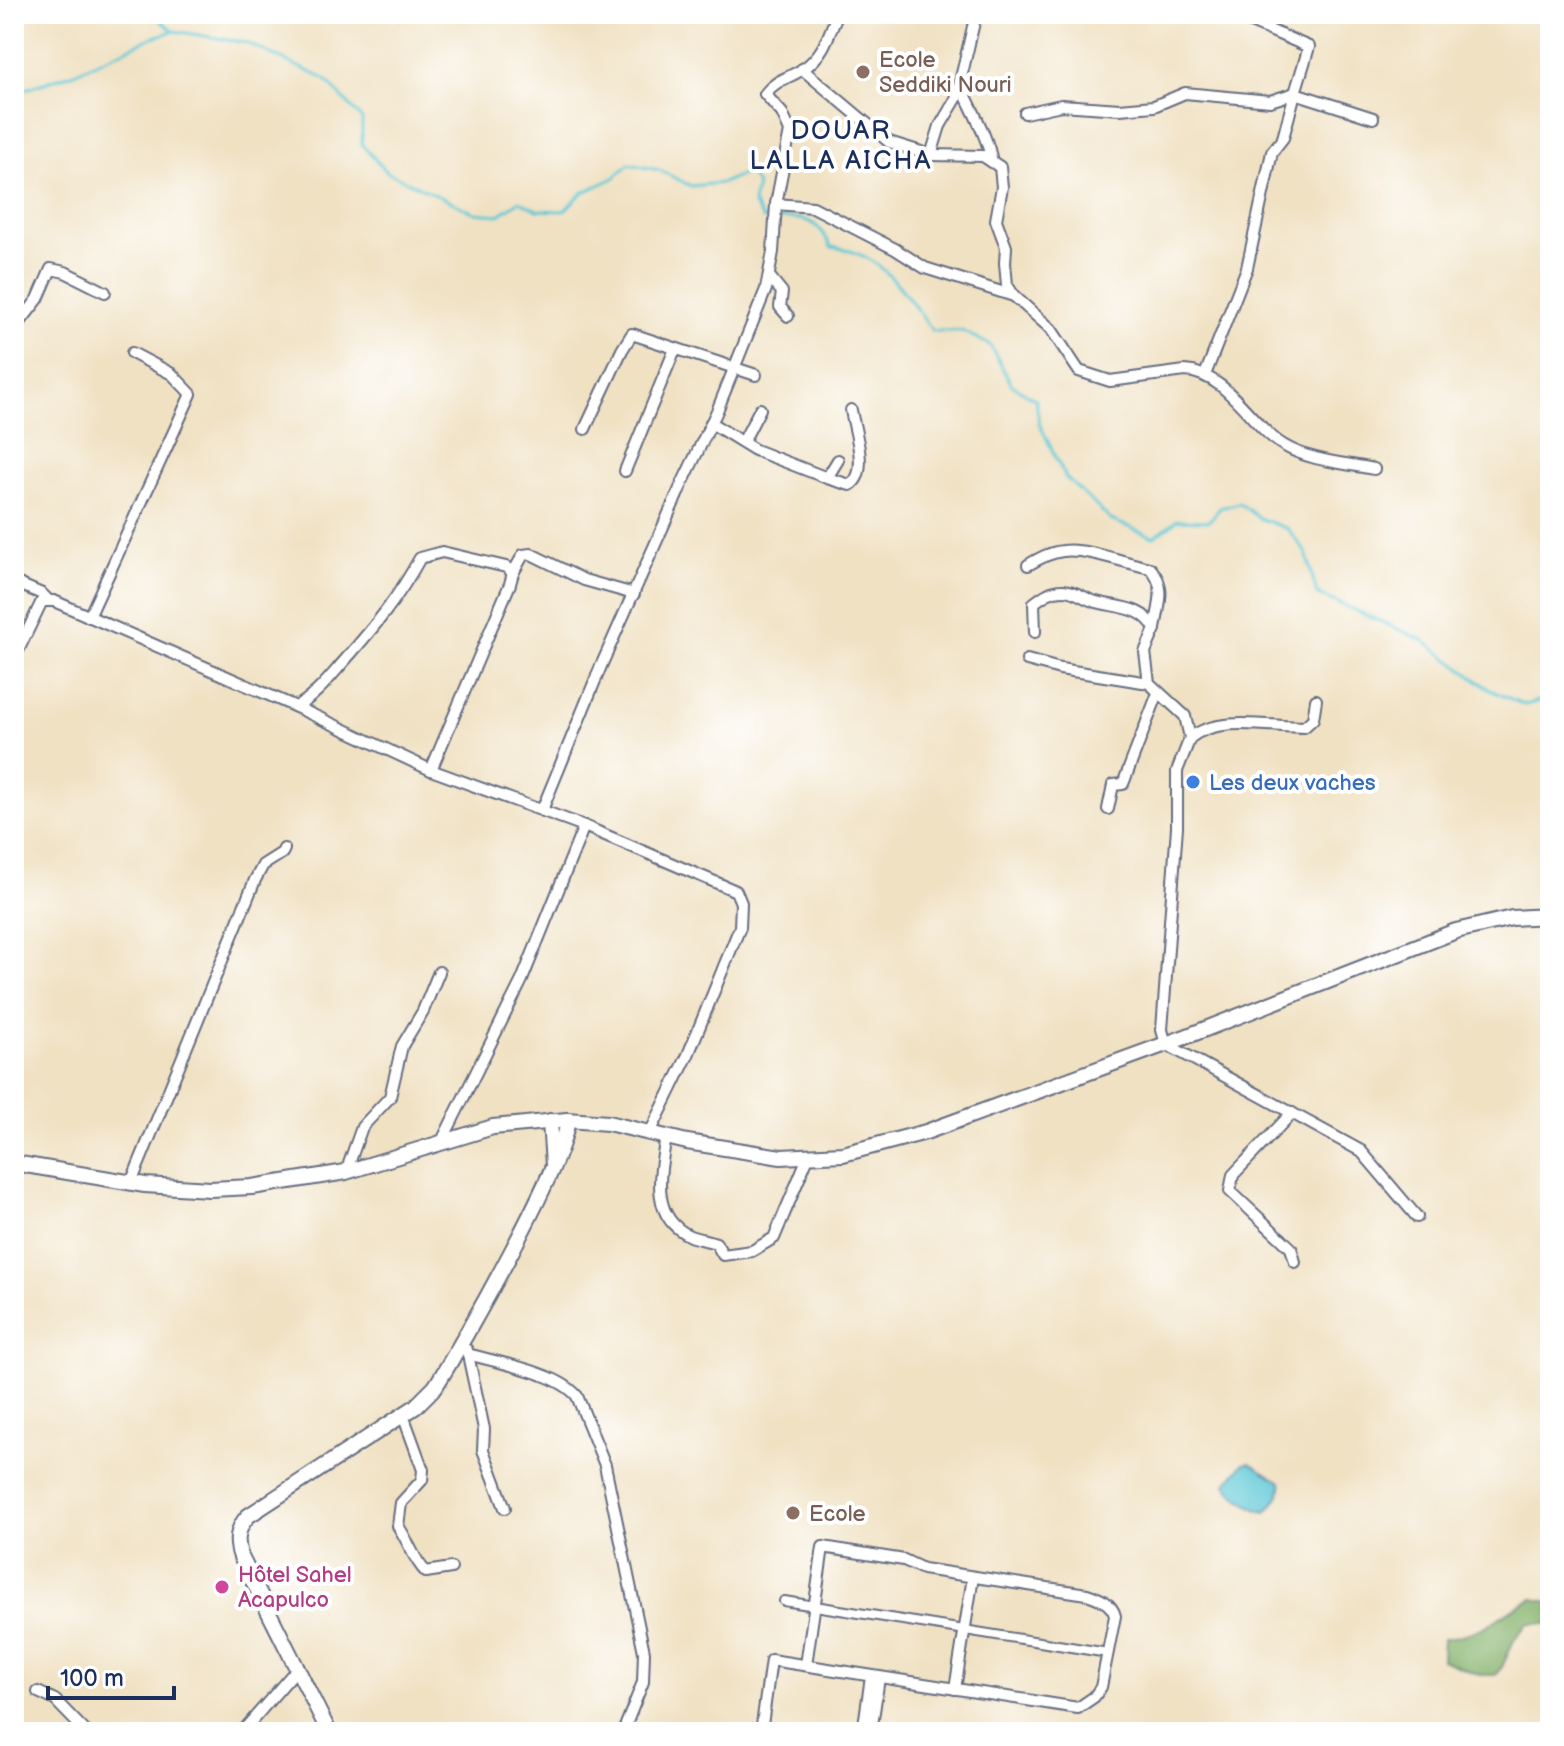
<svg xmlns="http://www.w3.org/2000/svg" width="1564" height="1746" viewBox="0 0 1564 1746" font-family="'Balsamiq Sans',sans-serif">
  <rect width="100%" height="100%" fill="#fff"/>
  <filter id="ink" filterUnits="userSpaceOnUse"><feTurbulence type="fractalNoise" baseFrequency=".0125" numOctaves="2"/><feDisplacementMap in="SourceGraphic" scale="16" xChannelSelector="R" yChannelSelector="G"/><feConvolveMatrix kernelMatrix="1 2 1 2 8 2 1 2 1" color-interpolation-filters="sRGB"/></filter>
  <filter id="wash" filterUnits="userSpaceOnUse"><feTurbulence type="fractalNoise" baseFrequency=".006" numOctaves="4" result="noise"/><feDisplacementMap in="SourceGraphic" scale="32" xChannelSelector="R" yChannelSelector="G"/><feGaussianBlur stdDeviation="1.8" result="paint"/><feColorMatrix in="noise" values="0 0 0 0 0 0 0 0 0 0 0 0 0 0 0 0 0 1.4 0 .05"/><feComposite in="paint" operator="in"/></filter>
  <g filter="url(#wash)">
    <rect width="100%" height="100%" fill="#f0e1c2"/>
    <path fill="#84b26a" stroke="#507064" stroke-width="2" d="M 1533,1599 L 1550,1602 L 1550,1624 L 1528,1623 L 1514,1640 L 1502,1667 L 1495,1675 L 1480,1675 L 1442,1660 L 1443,1639 C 1460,1636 1478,1632 1493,1622 C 1509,1612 1513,1607 1533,1599 Z"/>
    <path fill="#5dc8d6" stroke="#3c7c9a" stroke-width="2" d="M 1250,1463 L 1281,1482 C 1283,1492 1273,1505 1266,1512 C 1252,1510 1234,1496 1226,1484 L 1243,1464 Z"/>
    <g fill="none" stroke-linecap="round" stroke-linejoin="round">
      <g stroke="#5dc8d6" stroke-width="3">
        <path d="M 152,14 L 174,31"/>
        <path d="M 14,93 L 74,73 L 153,37 L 174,31 L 247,43 L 325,79 L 362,119 L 362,145 L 387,172 L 475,213 L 499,215 L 520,201 L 537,210 L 564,211 L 582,193 L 614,178 L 629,164 L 659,170 L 691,186 L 722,183 L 748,172 L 757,185 L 753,203 L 763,219 C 797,219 815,212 831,247 C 885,253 901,291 933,331 L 962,331 L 990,345 L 1012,385 L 1036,400 L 1039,423 L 1066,478 L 1111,520 L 1154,537 L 1177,520 L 1209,521 L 1220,508 L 1239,503 L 1259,518 L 1288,529 L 1306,553 L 1317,594 L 1423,640 L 1490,690 L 1525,705 L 1550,698"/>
      </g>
    </g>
  </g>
  <g filter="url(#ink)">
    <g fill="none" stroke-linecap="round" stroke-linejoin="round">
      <g stroke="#666d81" stroke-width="12">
        <path id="pedestrian" d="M 784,1601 L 1108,1653"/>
      </g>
      <g stroke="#666d81" stroke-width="14">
        <g id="minor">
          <path d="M 1232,14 L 1309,47 L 1295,93 L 1373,118"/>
          <path d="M 802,69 L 889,142 L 931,155 L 983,156 L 1000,167 L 1002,187 L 996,220 L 1006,247 L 1005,263 L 1007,285 L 1014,296 L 1051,329 L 1079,371 L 1110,381 L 1185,371 C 1227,373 1250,425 1283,445 C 1309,461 1345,463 1374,469"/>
          <path d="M 960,83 C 971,109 987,134 992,162"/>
          <path d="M 1025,113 L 1061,105 L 1120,109 L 1154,106 L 1185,93 L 1270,101 L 1295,93"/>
          <path d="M 931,155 L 940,126 L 956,99 L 976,14"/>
          <path d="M 776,204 L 813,207 L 895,249 L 925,268 L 1014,296"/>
          <path d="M 769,276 L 782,292 L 780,307 L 788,316"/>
          <path d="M 14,330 L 38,299 L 51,269 L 65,272 L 105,292"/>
          <path d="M 1205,375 L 1247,268 L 1272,152 L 1283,138 L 1295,93"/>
          <path d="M 711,423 L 755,450 L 827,478 L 838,460"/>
          <path d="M 585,429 L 622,350 L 632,334 L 756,375"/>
          <path d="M 743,442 L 760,409"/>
          <path d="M 625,471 L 675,349"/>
          <path d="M 827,478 L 850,485 C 870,473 854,429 851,410"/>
          <path d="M 1028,565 C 1038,559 1050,552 1063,551 C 1087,548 1125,563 1150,568 C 1168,587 1158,607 1155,629"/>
          <path d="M 513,573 L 523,555 L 531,554 L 584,580 L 634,594"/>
          <path d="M 14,582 L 42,594 L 49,601"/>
          <path d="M 89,617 L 191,394 L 172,374 L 132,353"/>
          <path d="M 1035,632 L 1034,603 C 1043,596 1051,590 1063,590 C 1074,590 1082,597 1093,601 C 1115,608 1143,605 1155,629 L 1145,652 L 1149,683 L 1185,716 L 1190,738"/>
          <path d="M 14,659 L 42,601 L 54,601 L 296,707 L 431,770 L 584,826 L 736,891 L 741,903 L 740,927 L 688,1055 L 650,1133"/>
          <path d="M 1027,660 L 1060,669 L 1149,683"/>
          <path d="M 1316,700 L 1313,719 L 1304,727 C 1270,727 1218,715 1190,738 L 1177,771 L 1177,827 L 1162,1030 L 1166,1044 L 1361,1151 L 1417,1217"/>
          <path d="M 296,707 C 317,695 330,677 346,659 C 376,625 398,598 420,558 L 442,552 L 506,567 L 513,573 L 510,584 L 431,770"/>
          <path d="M 1108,809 L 1113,785 L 1123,784 L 1158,693"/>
          <path d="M 542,810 L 601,666 L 682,484 L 717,411 L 766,289 L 773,252 L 776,204 L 790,131 L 782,113 L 765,94 C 775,80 789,78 803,69 C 823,56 829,35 837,14"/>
          <path d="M 1292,1113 L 1233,1175 L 1230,1191 L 1291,1248 L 1295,1262"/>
          <path d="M 666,1137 C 660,1172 649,1217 690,1236 C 698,1239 707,1240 716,1243 L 723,1255 L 752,1251 L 774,1238 L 808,1157"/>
          <path d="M 442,1141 L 522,980 L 584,826"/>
          <path d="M 346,1172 L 362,1127 L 390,1097 L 402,1046 L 423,1011 L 439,972"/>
          <path d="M 131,1183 L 255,880 L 263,865 L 282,853 L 284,849"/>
          <path d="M 467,1350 L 484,1429 L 483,1450 L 505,1508"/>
          <path d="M 468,1354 C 498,1363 557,1372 577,1396 L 605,1465 L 644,1652 L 643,1682 L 623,1732"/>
          <path d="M 403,1415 L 423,1470 L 422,1480 L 401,1503 L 398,1526 C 408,1540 414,1561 426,1572 L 451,1568"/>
          <path d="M 955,1689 L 973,1577"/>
          <path d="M 38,1692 L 55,1700 L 86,1732"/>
          <path d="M 242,1732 L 296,1670"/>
          <path d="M 761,1732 L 771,1660 L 1078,1708 L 1094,1697 L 1101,1687 L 1115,1616 C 1112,1603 1099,1598 1087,1594 L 923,1569 L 904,1560 L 823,1547 L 806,1665"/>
          <path d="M 863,1732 L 871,1677"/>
          <path d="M 871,1732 L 879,1678"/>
        </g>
      </g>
      <g stroke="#666d81" stroke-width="18">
        <g id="secondary">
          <path d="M 550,1121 L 553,1165"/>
          <path d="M 14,1163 L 145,1185 L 210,1189 L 252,1187 L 346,1172 L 493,1127 L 567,1120 L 608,1123 L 687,1142 L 781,1157 L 843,1154 L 926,1132 L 1185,1037 L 1456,931 L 1512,918 L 1550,916"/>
          <path d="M 329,1732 L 241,1557 C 235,1541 237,1528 248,1516 L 415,1407 L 435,1387 C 460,1348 570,1154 567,1120"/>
        </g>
      </g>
      <use href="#pedestrian" stroke="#fff" stroke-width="8"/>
      <use href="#minor" stroke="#fff" stroke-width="10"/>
      <use href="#secondary" stroke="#fff" stroke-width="14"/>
    </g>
  </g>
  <g fill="#8d6e63" stroke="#fff" stroke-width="3">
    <circle cx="863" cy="72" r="8"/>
    <circle cx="793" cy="1513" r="8"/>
  </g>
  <circle fill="#3f7fe0" stroke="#fff" stroke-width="3" cx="1193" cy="782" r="8"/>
  <circle fill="#d1479c" stroke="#fff" stroke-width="3" cx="222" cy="1587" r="8"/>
  <g text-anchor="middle" stroke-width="8" stroke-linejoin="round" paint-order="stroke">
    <g font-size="22" fill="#785e54" stroke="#fff" text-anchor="start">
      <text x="879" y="67">Ecole<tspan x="879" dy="25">Seddiki Nouri</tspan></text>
      <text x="809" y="1521">Ecole</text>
    </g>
    <g font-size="22" fill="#366cbe" stroke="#fff" text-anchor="start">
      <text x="1209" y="790">Les deux vaches</text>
    </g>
    <g font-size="22" fill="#b23c85" stroke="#fff" text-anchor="start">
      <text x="238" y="1582">Hôtel Sahel<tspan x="238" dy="25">Acapulco</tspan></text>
    </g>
    <g font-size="26" letter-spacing="2" fill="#1b2f5e" stroke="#fff">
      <text x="841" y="139">DOUAR<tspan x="841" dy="30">LALLA AICHA</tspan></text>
    </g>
  </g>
  <rect width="1564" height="1746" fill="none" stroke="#fff" stroke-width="48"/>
  <path d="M48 1686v12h126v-12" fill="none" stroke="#1b2f5e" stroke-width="4"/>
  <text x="60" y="1686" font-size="24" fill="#1b2f5e" stroke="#ffffff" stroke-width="6" paint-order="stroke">100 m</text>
</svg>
